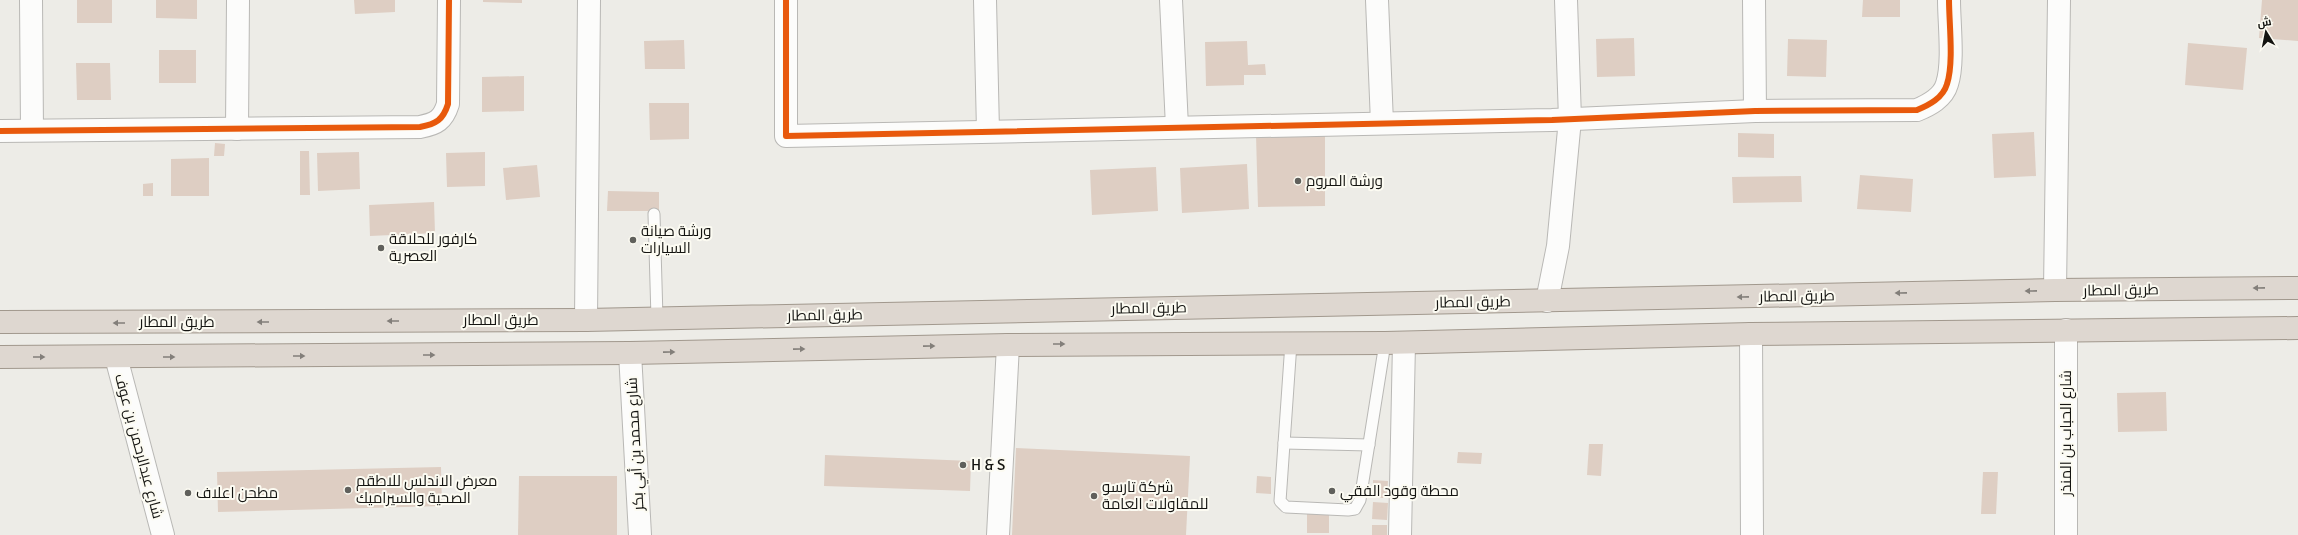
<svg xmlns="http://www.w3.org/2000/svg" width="2298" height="535" viewBox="0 0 2298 535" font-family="Signika,Cairo,sans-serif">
  <rect width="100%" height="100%" fill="#edece7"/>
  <g fill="#decec3">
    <rect x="77" y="0" width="35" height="23"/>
    <path d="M 156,0 L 197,0 L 197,19 L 156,18 Z"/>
    <path d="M 354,0 L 395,0 L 395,12 L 355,14 Z"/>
    <path d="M 483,0 L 522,0 L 522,3 L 483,2 Z"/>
    <path d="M 1863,0 L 1900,0 L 1900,17 L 1862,17 Z"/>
    <path d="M 2262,0 L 2298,0 L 2298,41 L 2259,38 Z"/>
    <path d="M 1634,38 L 1635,76 L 1597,77 L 1596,39 Z"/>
    <path d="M 1788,39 L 1827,40 L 1826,77 L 1787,76 Z"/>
    <path d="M 684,40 L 685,69 L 645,69 L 644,41 Z"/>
    <path d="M 1247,41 L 1248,65 L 1265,64 L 1266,75 L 1244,75 L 1244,85 L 1206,86 L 1205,42 Z"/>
    <path d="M 2188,43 L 2247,48 L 2243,90 L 2185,85 Z"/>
    <rect x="159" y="50" width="37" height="33"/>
    <path d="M 76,63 L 110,63 L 111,100 L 77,100 Z"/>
    <path d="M 524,76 L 524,111 L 482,112 L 482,77 Z"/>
    <path d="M 649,103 L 689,103 L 689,139 L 650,140 Z"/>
    <path d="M 2034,132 L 2036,176 L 1994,178 L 1992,134 Z"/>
    <path d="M 1738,133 L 1774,134 L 1774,158 L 1738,157 Z"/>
    <path d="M 1325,134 L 1325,206 L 1258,207 L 1256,135 Z"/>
    <path d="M 215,143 L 225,144 L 224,156 L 214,156 Z"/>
    <path d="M 300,151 L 309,151 L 310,195 L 300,195 Z"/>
    <path d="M 359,152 L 360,189 L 318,191 L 317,153 Z"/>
    <path d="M 485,152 L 485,186 L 447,187 L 446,153 Z"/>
    <path d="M 209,158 L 209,196 L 171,196 L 171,159 Z"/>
    <path d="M 1247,164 L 1249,209 L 1182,213 L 1180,168 Z"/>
    <path d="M 537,165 L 540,197 L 506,200 L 503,168 Z"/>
    <path d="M 1156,167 L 1158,211 L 1092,215 L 1090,170 Z"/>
    <path d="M 1860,175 L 1913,179 L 1911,212 L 1857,209 Z"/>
    <path d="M 1801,176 L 1802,202 L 1733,203 L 1732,177 Z"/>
    <path d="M 153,183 L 153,196 L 143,196 L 143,184 Z"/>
    <path d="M 608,191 L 659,192 L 659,211 L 607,211 Z"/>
    <path d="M 434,202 L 435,233 L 370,236 L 369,205 Z"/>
    <path d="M 2166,392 L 2167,431 L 2118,432 L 2117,393 Z"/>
    <path d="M 1589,444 L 1603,444 L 1601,476 L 1587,475 Z"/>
    <path d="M 1016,448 L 1190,456 L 1186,535 L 1012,535 Z"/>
    <path d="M 1458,452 L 1482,453 L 1481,464 L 1457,463 Z"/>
    <path d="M 825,455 L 971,461 L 970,491 L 824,486 Z"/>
    <path d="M 441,467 L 442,506 L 218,512 L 217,472 Z"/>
    <path d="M 1983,472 L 1998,472 L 1996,514 L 1981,514 Z"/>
    <path d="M 519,476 L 617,476 L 617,535 L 518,535 Z"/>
    <path d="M 1257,476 L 1271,477 L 1271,494 L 1256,493 Z"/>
    <path d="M 1373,480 L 1388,481 L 1387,498 L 1373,498 Z"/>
    <path d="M 1373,502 L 1388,503 L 1387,520 L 1372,519 Z"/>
    <path d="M 1307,511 L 1329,512 L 1329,533 L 1307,533 Z"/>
    <rect x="1372" y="525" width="15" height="10"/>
  </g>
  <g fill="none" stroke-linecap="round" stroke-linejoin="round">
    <g stroke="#b9b8b5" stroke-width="13">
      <g id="service">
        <path d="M 654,214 L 657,318"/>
        <path d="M 1291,343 L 1280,501 L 1286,507 L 1348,510 L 1355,509 L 1360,500 L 1385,343"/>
        <path d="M 1284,443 L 1369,445"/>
      </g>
    </g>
    <g stroke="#b9b8b5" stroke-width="24">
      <g id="minor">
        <path d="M 31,0 L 32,130"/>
        <path d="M 786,0 L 786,136 L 1552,120 L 1755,111 L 1917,110 C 1929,105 1943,98 1947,84 C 1954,63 1949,23 1949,0"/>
        <path d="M 985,0 L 988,131"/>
        <path d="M 1171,0 L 1177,127"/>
        <path d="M 1377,0 L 1382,123"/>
        <path d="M 1754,0 L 1755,111"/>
        <path d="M 237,129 L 238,0"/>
        <path d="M 0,131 L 420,127 C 436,124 443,120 448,104 L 449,0"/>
        <path d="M 2055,290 L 2059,0"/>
        <path d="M 1547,301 L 1558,246 L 1570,119 L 1566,0"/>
        <path d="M 586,320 L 589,0"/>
        <path d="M 2066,330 L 2066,535"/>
        <path d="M 1751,334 L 1752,535"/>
        <path d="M 630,353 L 640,535"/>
        <path d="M 116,357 L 163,535"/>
        <path d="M 998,535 L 1008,345"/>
        <path d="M 1400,535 L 1404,343"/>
      </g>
    </g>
    <g stroke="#a1988d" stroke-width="24">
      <g id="trunk">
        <path d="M 0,322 L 586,320 L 2055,290 L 2298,288"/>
        <path d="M 0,357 L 630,353 L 1008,345 L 1385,343 L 1751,334 L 2298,328"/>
      </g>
    </g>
    <use href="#service" stroke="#fcfcfb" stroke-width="11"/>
    <use href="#minor" stroke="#fcfcfb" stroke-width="22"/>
    <use href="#trunk" stroke="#ded7d0" stroke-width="22"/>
    <g stroke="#fcfbf2" stroke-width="8">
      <g id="cycleway">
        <path d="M 786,0 L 786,136 L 1552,120 L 1755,111 L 1917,110 C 1929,105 1943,98 1947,84 C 1954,63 1949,23 1949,0"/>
        <path d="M 0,131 L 420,127 C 436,124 443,120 448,104 L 449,0"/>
      </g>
    </g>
    <use href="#cycleway" stroke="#e8590c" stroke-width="6"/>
  </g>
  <defs><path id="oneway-solid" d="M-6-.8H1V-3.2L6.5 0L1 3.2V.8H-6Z"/></defs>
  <g fill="#837f7a">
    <use href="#oneway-solid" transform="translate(2259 288) rotate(179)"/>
    <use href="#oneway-solid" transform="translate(2031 291) rotate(179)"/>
    <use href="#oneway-solid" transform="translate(1901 293) rotate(179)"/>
    <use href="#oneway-solid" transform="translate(1743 297) rotate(179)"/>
    <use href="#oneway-solid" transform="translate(393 321) rotate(180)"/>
    <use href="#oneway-solid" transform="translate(263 322) rotate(180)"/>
    <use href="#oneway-solid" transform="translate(119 323) rotate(180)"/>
    <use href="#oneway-solid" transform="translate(1059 344)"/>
    <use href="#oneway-solid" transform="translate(929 346) rotate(-1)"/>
    <use href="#oneway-solid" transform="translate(799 349) rotate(-1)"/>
    <use href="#oneway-solid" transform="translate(669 352) rotate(-1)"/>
    <use href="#oneway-solid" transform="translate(429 355)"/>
    <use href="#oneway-solid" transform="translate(299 356)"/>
    <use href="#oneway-solid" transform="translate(39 357)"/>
    <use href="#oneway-solid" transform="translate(169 357)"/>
  </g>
  <g fill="#60605c" stroke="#fcfbf2" stroke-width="1.5">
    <circle cx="1298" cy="181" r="4"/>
    <circle cx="633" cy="240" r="4"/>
    <circle cx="381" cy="248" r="4"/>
    <circle cx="963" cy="465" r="4"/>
    <circle cx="348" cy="490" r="4"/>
    <circle cx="1332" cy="491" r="4"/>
    <circle cx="188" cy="493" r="4"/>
    <circle cx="1094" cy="496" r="4"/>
  </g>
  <g text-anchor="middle" stroke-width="4" stroke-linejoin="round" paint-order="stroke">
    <g font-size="15" fill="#141411" stroke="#fcfbf2" text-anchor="start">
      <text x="1306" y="186">ورشة المروم</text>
      <text x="641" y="236">ورشة صيانة<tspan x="641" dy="17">السيارات</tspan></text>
      <text x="389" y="244">كارفور للحلاقة<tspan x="389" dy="17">العصرية</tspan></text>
      <text x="971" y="470">H &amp; S</text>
      <text x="356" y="486">معرض الاندلس للاطقم<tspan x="356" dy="17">الصحية والسيراميك</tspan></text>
      <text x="1102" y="492">شركة تارسو<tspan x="1102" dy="17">للمقاولات العامة</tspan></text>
      <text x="1340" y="496">محطة وقود الفقي</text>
      <text x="196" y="498">مطحن اعلاف</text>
    </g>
    <g font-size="15" fill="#141411" stroke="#fcfbf2">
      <text transform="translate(2121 290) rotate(-1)" y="5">طريق المطار</text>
      <text transform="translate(1797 296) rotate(-1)" y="5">طريق المطار</text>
      <text transform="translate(1473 302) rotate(-1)" y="5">طريق المطار</text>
      <text transform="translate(1149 308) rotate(-1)" y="5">طريق المطار</text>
      <text transform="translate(825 315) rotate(-1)" y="5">طريق المطار</text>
      <text x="501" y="325">طريق المطار</text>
      <text x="177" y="327">طريق المطار</text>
      <text transform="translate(2066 433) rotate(-90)" y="5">شارع الحباب بن المنذر</text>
      <text transform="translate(635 444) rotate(-93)" y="5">شارع محمد بن أبي بكر</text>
      <text transform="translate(139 446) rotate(75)" y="5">شارع عبدالرحمن بن عوف</text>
    </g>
  </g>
  <g transform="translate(2266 32) rotate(350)" stroke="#fcfbf2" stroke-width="3" paint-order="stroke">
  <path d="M0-3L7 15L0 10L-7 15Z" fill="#141411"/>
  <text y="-6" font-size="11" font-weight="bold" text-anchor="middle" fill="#141411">ش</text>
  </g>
</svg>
